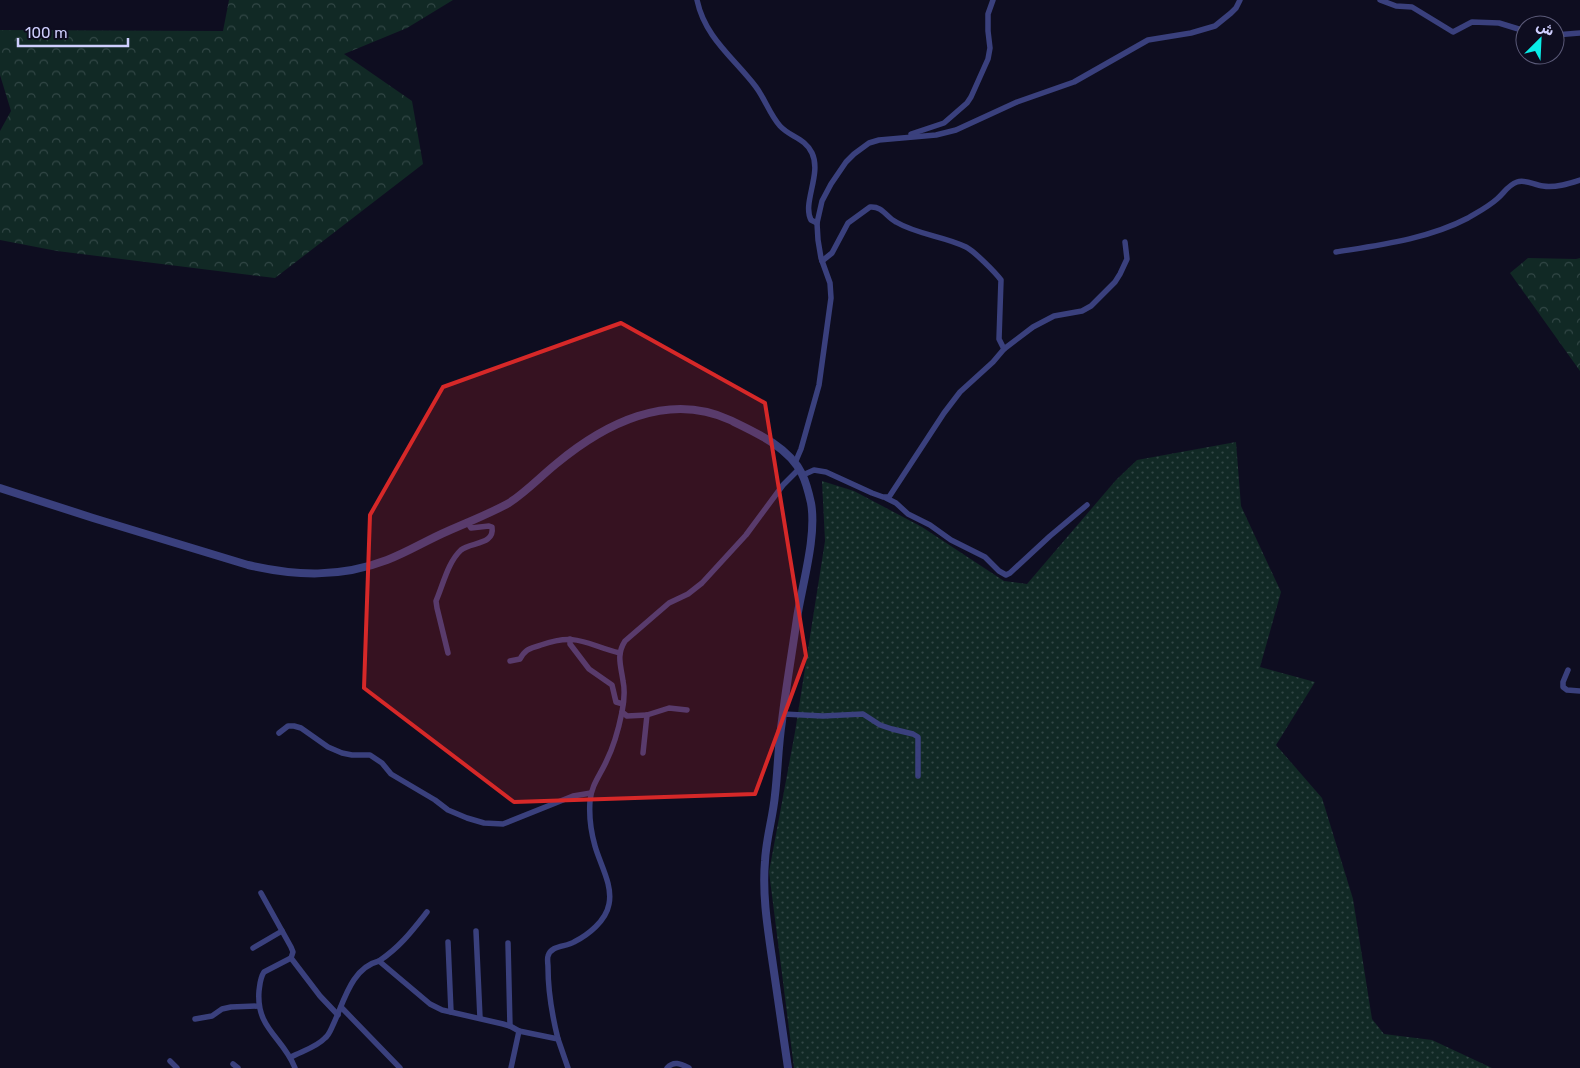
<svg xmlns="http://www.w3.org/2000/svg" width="1580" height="1068" viewBox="0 0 1580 1068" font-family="Rubik,Vazirmatn,sans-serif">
  <defs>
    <pattern id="grass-dots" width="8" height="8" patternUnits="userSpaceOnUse" patternTransform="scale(1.25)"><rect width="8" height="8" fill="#112925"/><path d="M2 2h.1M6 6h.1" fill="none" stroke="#324746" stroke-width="1.8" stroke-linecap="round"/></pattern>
    <pattern id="forest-crowns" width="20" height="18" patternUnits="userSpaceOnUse" patternTransform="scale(1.25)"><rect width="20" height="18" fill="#112925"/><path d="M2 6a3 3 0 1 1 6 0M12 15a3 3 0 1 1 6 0" fill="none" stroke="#324746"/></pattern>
  </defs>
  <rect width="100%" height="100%" fill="#0e0d20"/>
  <path fill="url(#grass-dots)" d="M 1236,442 L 1241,506 L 1281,592 L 1260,667 L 1315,682 L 1276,745 L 1322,798 L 1353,899 L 1372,1019 L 1384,1034 L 1432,1040 L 1492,1068 L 794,1068 L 769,872 L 795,732 L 825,541 L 822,481 L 854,491 L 922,527 L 1004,581 L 1027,584 L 1116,480 L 1137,460 Z"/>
  <g fill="url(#forest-crowns)">
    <path d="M 229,0 L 453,0 L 407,28 L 344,54 L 412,101 L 423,164 L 275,278 L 57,251 L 0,240 L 0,131 L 11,111 L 0,75 L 0,30 L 223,31 Z"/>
    <path d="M 1528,258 L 1576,259 L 1580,258 L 1580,371 L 1510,273 Z"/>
  </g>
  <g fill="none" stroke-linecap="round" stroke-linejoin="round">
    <g stroke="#3a407d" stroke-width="5.5">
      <path d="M 697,0 C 705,38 734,58 756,87 C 765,99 770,115 780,126 C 790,137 805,138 812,153 C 822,174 802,203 811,220 L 817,223"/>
      <path d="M 1380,0 L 1396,6 L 1412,7 L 1453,32 L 1472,22 L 1499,23 L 1525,31"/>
      <path d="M 1555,35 L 1580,33"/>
      <path d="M 911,134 L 944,123 L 967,103 L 971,97 L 988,59 L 990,48 L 988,31 L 988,14 L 993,0"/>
      <path d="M 1336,252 C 1380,245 1428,239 1468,218 C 1478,212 1488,207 1497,199 C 1504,193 1508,185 1517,182 C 1526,179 1534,185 1543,186 C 1555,188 1568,184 1580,180"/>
      <path d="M 822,261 L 832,253 L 848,223 L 870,207 C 883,206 886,217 896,222 C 918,235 944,236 966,247 C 974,251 995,272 1001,280 L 999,339 L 1004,349"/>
      <path d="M 795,463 L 801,449 L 819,385 L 831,298 L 830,283 L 821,258 L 818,240 L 817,223 L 822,201 L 831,184 L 846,162 L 854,154 L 869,143 L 879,140 L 936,135 L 956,130 L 1017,102 L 1074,82 L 1148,40 L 1191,33 L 1215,26 L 1231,13 L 1236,8 L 1240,0"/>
      <path d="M 803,475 L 814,470 L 826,472 L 872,493 L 883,497 L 889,497 L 944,413 L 960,392 L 993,362 L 1004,349 L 1033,327 L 1054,316 L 1082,311 L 1091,306 L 1115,282 L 1120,274 L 1127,259 L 1125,242"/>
      <path d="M 886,498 L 896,503 L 908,514 L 930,525 L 951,540 L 985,557 L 999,571 L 1006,575 L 1010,573 L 1050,536 L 1087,505"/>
      <path d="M 570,639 L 570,644 L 589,669 L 612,685 L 616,702 L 623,704"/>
      <path d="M 448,653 L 437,608 L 436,601 L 438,596 C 444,581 449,561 461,550 C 471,542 495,545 492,527 L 489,526 L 471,528 L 467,522"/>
      <path d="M 510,661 L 520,659 C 526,648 530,649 541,645 C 578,632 586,645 620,653"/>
      <path d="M 1568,670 L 1563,682 L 1563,687 L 1567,690 L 1580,691"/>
      <path d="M 622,712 L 627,716 L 647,715 L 669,708 L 687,710"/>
      <path d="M 783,714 L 823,716 L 863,714 L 880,725 L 892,729 L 913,734 L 918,737 L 918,776"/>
      <path d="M 279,733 L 288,726 L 294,726 L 301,728 L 328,747 L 342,753 L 352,755 L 370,755 L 382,763 L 391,774 L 435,800 L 448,810 L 467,818 L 484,823 L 503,824 L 573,796 L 591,793"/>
      <path d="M 643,753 L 647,715"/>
      <path d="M 261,893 L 291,947 L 293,952 L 291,958"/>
      <path d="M 476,931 L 480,1018"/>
      <path d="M 448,942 L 451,1012"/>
      <path d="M 508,943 L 510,1026"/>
      <path d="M 253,948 L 282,931"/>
      <path d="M 379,961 C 400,947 412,931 427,912"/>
      <path d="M 341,1007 L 400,1068"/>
      <path d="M 195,1019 L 212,1016 L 222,1009 L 231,1007 L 259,1006"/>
      <path d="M 558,1039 C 552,1015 548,992 548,967 C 548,964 547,959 548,956 C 551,945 566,947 574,942 C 588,935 606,921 609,904 C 613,885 600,864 595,846 C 591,832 589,815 590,801 C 591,786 600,775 606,762 C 613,748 619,727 622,712 C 624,702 625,690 623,681 C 621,666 616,655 625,641 L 669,603 L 688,594 L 702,583 L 746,535 L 783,485 L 799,469"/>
      <path d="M 291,1057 C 302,1051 317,1047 325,1038 C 329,1035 331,1029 333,1025 C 344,1002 351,968 379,961 L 430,1004 L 442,1010 L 503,1024 L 510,1026 L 519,1031 L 558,1039 L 568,1068"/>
      <path d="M 170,1061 L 177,1068"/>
      <path d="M 233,1064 L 238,1068"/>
      <path d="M 295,1068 C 283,1037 256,1029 259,991 C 260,984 260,978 264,972 L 291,958 L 320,996 L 338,1015"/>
      <path d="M 511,1068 L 519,1031"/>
      <path d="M 667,1068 C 674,1060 681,1064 689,1068"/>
    </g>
    <path stroke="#3a407d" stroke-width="8" d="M 0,488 L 93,518 L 248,565 C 296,576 340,578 387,560 C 408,552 427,540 448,531 C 468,522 489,514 509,503 C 526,492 540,477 556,464 C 604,424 668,391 730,420 C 755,432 789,447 802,474 C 806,482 809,494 811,503 C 817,536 802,585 797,618 C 792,653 786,687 782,721 C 778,746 778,770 775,795 C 773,817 766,839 765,861 C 762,896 768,930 773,965 C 778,999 783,1034 788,1068"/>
  </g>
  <path fill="#d62828" fill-opacity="0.2" stroke="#d62828" stroke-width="4" stroke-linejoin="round" d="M 621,323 L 765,403 L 806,656 L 755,794 L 514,802 L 364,688 L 370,515 L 443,387 Z"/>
  <g transform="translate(1540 40) rotate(24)"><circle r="24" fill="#0e0d20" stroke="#5b5a78"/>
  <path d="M0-4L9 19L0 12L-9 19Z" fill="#09eee8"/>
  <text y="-8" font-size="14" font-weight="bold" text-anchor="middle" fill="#cecefd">ش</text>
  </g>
  <path d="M18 38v8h110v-8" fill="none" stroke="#cecefd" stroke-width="2.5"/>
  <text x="25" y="38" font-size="15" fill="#cecefd" stroke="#0e0d20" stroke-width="4" paint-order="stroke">100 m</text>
</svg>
